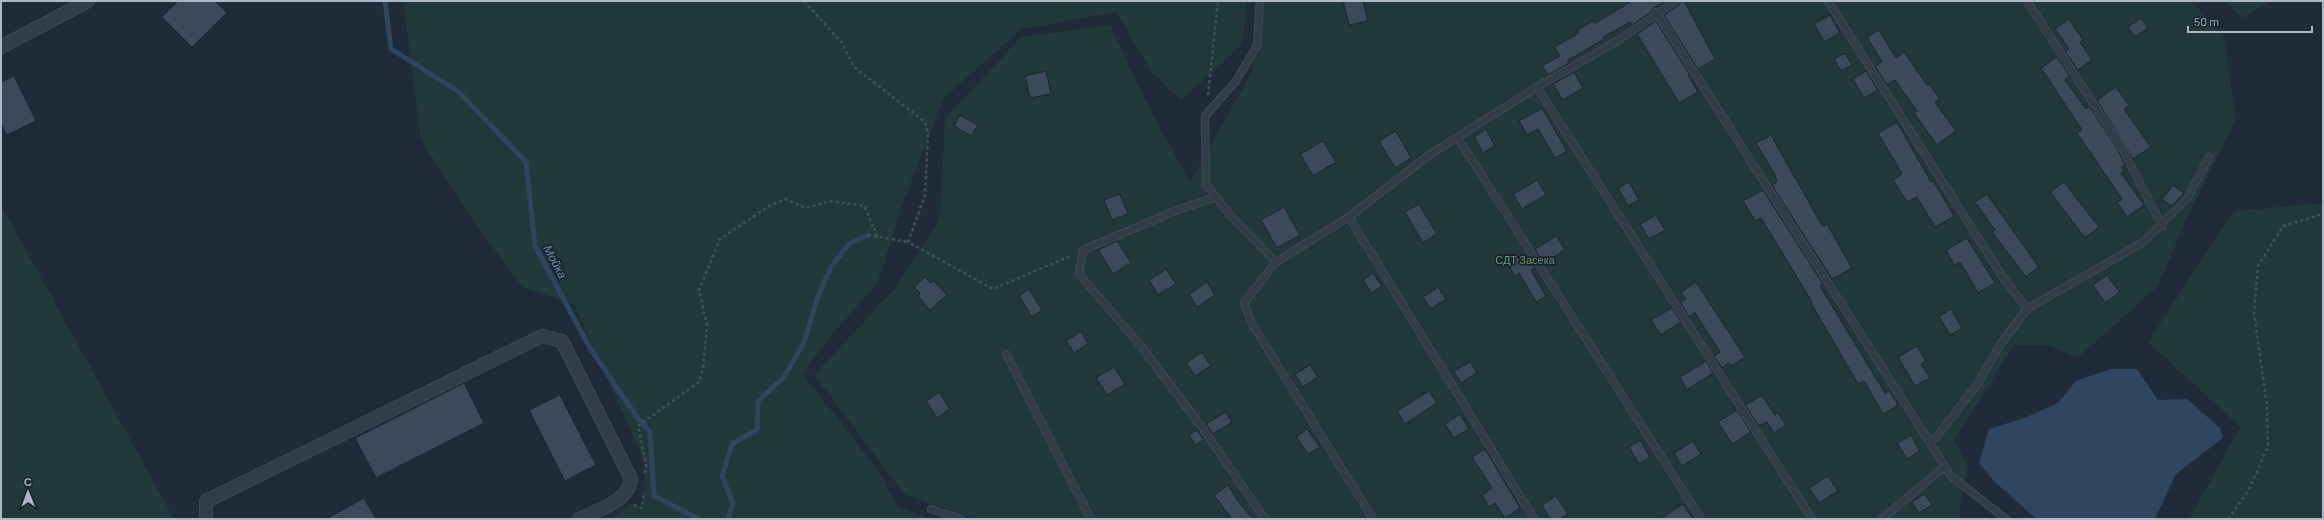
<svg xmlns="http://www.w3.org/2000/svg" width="2324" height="520" viewBox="0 0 2324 520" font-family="Barlow,sans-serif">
  <rect width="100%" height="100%" fill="#1f2b39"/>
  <g fill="#21393a">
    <path d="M 403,1 L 1247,1 L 1242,45 L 1181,100 L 1152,73 L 1116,12 L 1022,29 L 943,99 L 903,203 L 877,284 L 824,344 L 803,375 L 876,467 L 898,507 L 931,519 L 611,519 L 630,504 L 642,508 L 646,465 L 574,304 L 522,287 L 483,234 L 421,140 Z"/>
    <path d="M 1255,1 L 2191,1 L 2224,36 L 2236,120 L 2187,218 L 2158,286 L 2078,358 L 2049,345 L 2014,345 L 1954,441 L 1968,465 L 1960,509 L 1961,519 L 975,519 L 904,494 L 814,375 L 897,286 L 940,219 L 945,118 L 1021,37 L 1110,25 L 1150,109 L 1190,182 L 1253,70 Z"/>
    <path d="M 2224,1 L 2271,1 L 2242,18 Z"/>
    <path d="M 2323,203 L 2323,519 L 2189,519 L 2240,427 L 2148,342 L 2234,211 Z"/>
    <path d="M 1,205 L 174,519 L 1,519 Z"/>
  </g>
  <path fill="#2f4660" d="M 2110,369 L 2137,369 L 2158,400 L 2187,399 L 2220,428 L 2223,438 L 2176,474 L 2155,519 L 2036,519 L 1994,481 L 1979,463 L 1989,429 L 2027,417 L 2058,403 L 2076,381 Z"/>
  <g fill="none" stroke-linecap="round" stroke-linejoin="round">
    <g stroke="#2f4660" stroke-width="5">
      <path d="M 385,1 L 391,49 L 459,92 L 526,162 L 535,246 L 590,348 L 637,417 L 650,432 L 654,496 L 699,519"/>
      <path d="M 728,519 L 733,503 L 722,476 L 732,444 L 757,430 L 758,401 L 784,377 L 804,343 L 818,296 L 831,267 L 849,244 L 868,235"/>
    </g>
  </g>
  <g fill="#3a4a59" stroke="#1a2430">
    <path d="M 178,1 L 215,1 L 227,13 L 192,47 L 162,17 Z"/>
    <path d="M 1343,1 L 1363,1 L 1368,21 L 1349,25 Z"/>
    <path d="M 1632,1 L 1667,1 L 1653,8 L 1651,12 L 1632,25 L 1630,22 L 1603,37 L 1604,39 L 1567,61 L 1569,63 L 1548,75 L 1542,66 L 1560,56 L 1554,47 L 1579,33 L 1577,30 L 1593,21 L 1595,23 Z"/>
    <path d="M 1681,1 L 1684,1 L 1715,59 L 1698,69 L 1664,15 L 1679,5 Z"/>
    <path d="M 1830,15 L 1840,33 L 1824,42 L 1814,24 Z"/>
    <path d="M 2141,18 L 2148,28 L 2135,37 L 2128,27 Z"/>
    <path d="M 2069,19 L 2083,40 L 2080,42 L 2092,60 L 2078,70 L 2065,51 L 2069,49 L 2055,29 Z"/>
    <path d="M 1656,21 L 1689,74 L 1688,75 L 1698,92 L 1679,103 L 1637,34 Z"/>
    <path d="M 1879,30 L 1896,58 L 1904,52 L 1927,85 L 1929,84 L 1940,99 L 1935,102 L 1956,131 L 1937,145 L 1914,113 L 1917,111 L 1895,80 L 1887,85 L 1875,66 L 1882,62 L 1867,37 Z"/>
    <path d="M 1845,53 L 1852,65 L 1841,71 L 1834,59 Z"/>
    <path d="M 2057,57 L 2070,76 L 2065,80 L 2086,109 L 2089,106 L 2118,150 L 2125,165 L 2122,167 L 2124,171 L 2121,173 L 2144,205 L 2127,217 L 2117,202 L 2122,199 L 2077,133 L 2082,130 L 2041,68 Z"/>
    <path d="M 1046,71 L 1051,94 L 1030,98 L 1025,76 Z"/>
    <path d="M 1866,71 L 1878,90 L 1864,98 L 1853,79 Z"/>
    <path d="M 1574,72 L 1583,88 L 1563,100 L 1553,84 Z"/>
    <path d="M 14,76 L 36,121 L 7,135 L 1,124 L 1,82 Z"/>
    <path d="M 2116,87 L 2129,105 L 2124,109 L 2151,147 L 2133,159 L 2097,100 Z"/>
    <path d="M 1542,108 L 1567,151 L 1555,158 L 1538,129 L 1527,135 L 1519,121 Z"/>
    <path d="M 960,115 L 978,125 L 971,136 L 954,126 Z"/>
    <path d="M 1897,122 L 1931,182 L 1933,180 L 1954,216 L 1935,227 L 1917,197 L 1907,202 L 1893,180 L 1902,174 L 1878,133 Z"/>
    <path d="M 1486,129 L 1495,146 L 1483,153 L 1474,137 Z"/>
    <path d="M 1396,131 L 1411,158 L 1395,168 L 1379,141 Z"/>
    <path d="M 1771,135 L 1823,227 L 1827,224 L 1852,268 L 1832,279 L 1772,185 L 1777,182 L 1775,175 L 1756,143 Z"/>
    <path d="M 1323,141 L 1336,162 L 1313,176 L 1300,154 Z"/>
    <path d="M 1537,180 L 1546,195 L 1522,209 L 1513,194 Z"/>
    <path d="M 1629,182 L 1639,200 L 1628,206 L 1618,188 Z"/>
    <path d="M 2064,182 L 2099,227 L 2085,238 L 2050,192 Z"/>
    <path d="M 2173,185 L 2184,193 L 2172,206 L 2162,199 Z"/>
    <path d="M 1763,190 L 1823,284 L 1820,286 L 1885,393 L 1889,390 L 1898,405 L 1883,414 L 1864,381 L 1858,384 L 1811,303 L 1812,302 L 1761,218 L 1755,221 L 1743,201 Z"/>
    <path d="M 1120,194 L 1128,214 L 1112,220 L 1104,200 Z"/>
    <path d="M 1987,194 L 2039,267 L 2026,277 L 1992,232 L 1995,230 L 1975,202 Z"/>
    <path d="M 1419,204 L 1437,234 L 1423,243 L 1405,212 Z"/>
    <path d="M 1284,207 L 1300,235 L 1277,248 L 1261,220 Z"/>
    <path d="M 1656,215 L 1665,230 L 1649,239 L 1640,224 Z"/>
    <path d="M 1557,236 L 1565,250 L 1543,263 L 1535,249 Z"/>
    <path d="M 1967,238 L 1995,283 L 1978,293 L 1960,262 L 1954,265 L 1946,250 Z"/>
    <path d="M 1117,241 L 1131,263 L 1113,274 L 1098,250 Z"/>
    <path d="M 1518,252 L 1521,257 L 1526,254 L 1535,268 L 1531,270 L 1546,296 L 1536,302 L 1519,273 L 1515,276 L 1505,260 Z"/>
    <path d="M 1166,269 L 1176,284 L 1158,295 L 1149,280 Z"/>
    <path d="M 1373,273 L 1382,286 L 1371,293 L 1363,280 Z"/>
    <path d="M 2107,275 L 2120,292 L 2105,303 L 2093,285 Z"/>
    <path d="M 925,277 L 931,283 L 934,281 L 947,295 L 930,310 L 918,296 L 920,294 L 914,287 Z"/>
    <path d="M 1207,282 L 1215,295 L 1197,307 L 1189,294 Z"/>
    <path d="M 1696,282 L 1745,357 L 1731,366 L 1729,363 L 1722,368 L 1714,356 L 1720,352 L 1695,313 L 1689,317 L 1680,302 L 1686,299 L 1681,292 Z"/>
    <path d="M 1438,287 L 1446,299 L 1431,309 L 1423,297 Z"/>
    <path d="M 1029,289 L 1042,310 L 1032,317 L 1019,296 Z"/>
    <path d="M 1672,308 L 1681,322 L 1661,335 L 1651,320 Z"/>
    <path d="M 1951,309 L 1962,328 L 1950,335 L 1939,316 Z"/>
    <path d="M 1081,331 L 1088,344 L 1074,353 L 1066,341 Z"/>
    <path d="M 1917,346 L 1926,361 L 1921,364 L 1930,378 L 1915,386 L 1898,357 Z"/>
    <path d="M 1202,352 L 1211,366 L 1195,376 L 1186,363 Z"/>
    <path d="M 1706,361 L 1713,373 L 1687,390 L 1680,377 Z"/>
    <path d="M 1470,362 L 1477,373 L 1461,383 L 1454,371 Z"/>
    <path d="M 1310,365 L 1318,377 L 1303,387 L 1295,374 Z"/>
    <path d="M 1114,367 L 1125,384 L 1107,395 L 1096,378 Z"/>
    <path d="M 464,383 L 484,423 L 376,478 L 355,438 Z"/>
    <path d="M 1429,391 L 1437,403 L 1405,424 L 1397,411 Z"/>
    <path d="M 939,392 L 950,409 L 937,418 L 926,401 Z"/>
    <path d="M 560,395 L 596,465 L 565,481 L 529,410 Z"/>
    <path d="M 1762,395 L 1775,415 L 1778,413 L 1786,425 L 1774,433 L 1767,422 L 1759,426 L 1745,405 Z"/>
    <path d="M 1737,410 L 1751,432 L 1732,444 L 1718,422 Z"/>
    <path d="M 1226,412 L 1232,422 L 1213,434 L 1206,424 Z"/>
    <path d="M 1460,414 L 1469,429 L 1454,438 L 1445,424 Z"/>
    <path d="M 1307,429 L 1320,447 L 1308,454 L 1296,437 Z"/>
    <path d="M 1197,430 L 1204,440 L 1195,445 L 1189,435 Z"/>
    <path d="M 1911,435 L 1920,451 L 1907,459 L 1897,443 Z"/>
    <path d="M 1640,440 L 1650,457 L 1639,464 L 1629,447 Z"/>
    <path d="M 1693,441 L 1701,454 L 1682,466 L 1674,453 Z"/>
    <path d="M 1485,449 L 1520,508 L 1505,518 L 1495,503 L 1489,507 L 1482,495 L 1492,488 L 1472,457 Z"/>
    <path d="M 1828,476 L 1838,491 L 1819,503 L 1809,488 Z"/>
    <path d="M 1228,485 L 1238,501 L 1253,519 L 1232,519 L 1214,495 Z"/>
    <path d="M 1925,494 L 1932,505 L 1919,513 L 1912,502 Z"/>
    <path d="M 1556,496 L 1568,514 L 1560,519 L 1550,519 L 1542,505 Z"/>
    <path d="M 364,498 L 376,519 L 326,519 Z"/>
    <path d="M 1683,504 L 1693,519 L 1660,519 Z"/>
  </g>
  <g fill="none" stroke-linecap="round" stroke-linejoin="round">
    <g stroke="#4d5864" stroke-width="8">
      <g id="lane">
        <path d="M 1260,1 L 1257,46 L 1236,81 L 1205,116 L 1206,184 L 1229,214 L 1276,262"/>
        <path d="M 1828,1 L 2004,279 L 2027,309"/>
        <path d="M 2027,1 L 2122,148 L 2162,226"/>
        <path d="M 1656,12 L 1951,476 L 2006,519"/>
        <path d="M 1537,87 L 1812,519"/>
        <path d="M 1458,138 L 1701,519"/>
        <path d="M 1216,197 L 1180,209 L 1083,250 L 1079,274 L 1141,346 L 1201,426 L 1265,519"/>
        <path d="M 1349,217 L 1534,519"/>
        <path d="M 1006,354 L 1091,519"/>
        <path d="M 1931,444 L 1979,382 L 2000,345 L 2027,309 L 2142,243 L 2187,199 L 2209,157"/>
        <path d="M 931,509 L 961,519"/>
        <path d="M 1373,519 L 1252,324 L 1244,303 L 1276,262 L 1349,217 L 1429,155 L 1537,87 L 1619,40 L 1676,1"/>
        <path d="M 1882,519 L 1944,467"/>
      </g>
    </g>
    <g stroke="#4d5864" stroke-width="14">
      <g id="street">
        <path d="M 1,47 L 88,1"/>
        <path d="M 206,519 L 206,501 L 542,336 L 562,341 L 631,479 C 628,502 598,510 579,519"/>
      </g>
    </g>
    <g stroke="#3e5658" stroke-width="2.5" stroke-dasharray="3 3" stroke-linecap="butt">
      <path d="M 804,1 L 842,43 L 854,67 L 925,122 L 928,134 L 925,195 L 908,242 L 993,289 L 1070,256"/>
      <path d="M 1208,95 L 1218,1"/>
      <path d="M 868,235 L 908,242"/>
      <path d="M 645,473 L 646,465 L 638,426 L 699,382 L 703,368 L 707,325 L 699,290 L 720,239 L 769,206 L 785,199 L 806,208 L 831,201 L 864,206 L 874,228"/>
      <path d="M 634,505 L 642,508 L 644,492"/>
      <path d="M 2228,519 L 2247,493 L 2268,447 L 2267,406 L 2254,313 L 2258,266 L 2283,226 L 2323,214"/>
    </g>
    <use href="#lane" stroke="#323d4a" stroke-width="7"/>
    <use href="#street" stroke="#323d4a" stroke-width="13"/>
    <path stroke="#3e5658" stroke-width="2.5" stroke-dasharray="3 3" stroke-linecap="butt" d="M 874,228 L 877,237"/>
  </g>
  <g text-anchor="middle" stroke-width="3.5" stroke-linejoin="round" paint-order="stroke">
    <g font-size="11" fill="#62996c" stroke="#18222e">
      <text x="1525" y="264">СДТ Засека</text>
    </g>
    <g font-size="12" font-style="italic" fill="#7290b2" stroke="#18222e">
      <text transform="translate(555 262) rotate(62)" y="4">Мойка</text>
    </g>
  </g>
  <rect width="2324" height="520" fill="none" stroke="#adb8c6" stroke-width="4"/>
  <g transform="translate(28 492) rotate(359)" stroke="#18222e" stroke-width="3" paint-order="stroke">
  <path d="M0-3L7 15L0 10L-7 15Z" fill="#adb8c6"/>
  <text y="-6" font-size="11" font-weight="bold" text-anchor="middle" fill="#adb8c6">С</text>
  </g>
  <path d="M2188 26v6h124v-6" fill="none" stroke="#adb8c6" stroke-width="2"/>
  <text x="2194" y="26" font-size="12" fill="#adb8c6" stroke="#18222e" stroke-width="3" paint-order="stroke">50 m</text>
</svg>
